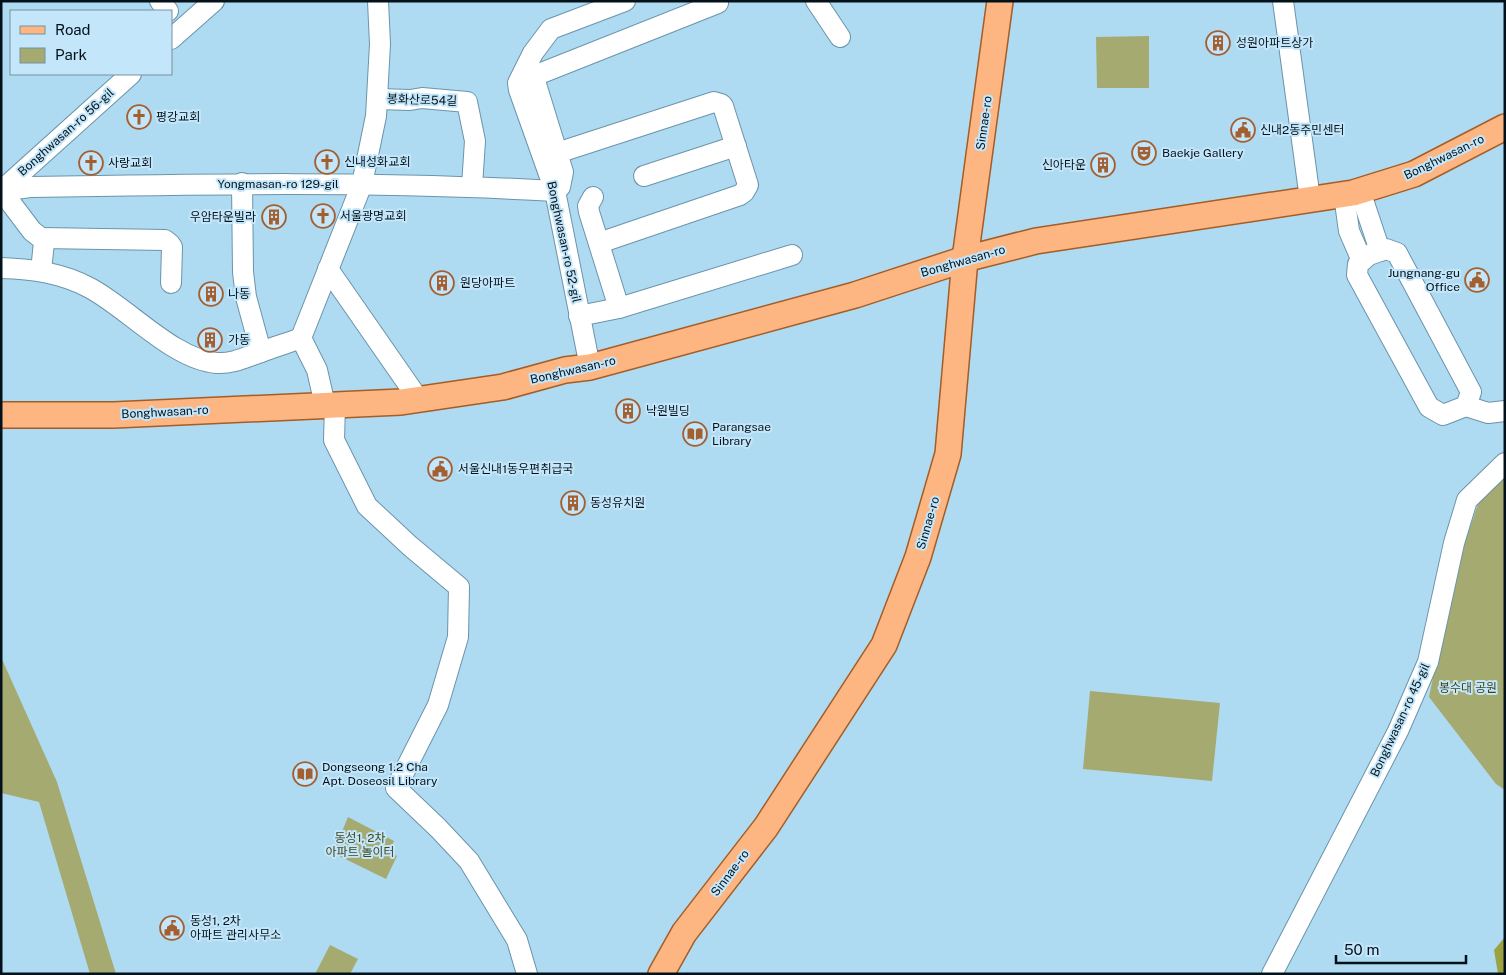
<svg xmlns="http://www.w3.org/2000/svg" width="1506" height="975" viewBox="0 0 1506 975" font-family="'Public Sans','Noto Sans KR',sans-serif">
  <rect width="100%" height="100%" fill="#afdbf2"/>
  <g fill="#a5aa70">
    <path d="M 1149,36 L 1149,88 L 1097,88 L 1096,37 Z"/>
    <path d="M 1505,475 L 1505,790 L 1496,784 L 1429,697 L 1455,572 L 1479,501 Z"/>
    <path d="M 1,657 L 57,782 L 116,974 L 90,974 L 39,802 L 1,793 Z"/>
    <path d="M 1090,691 L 1220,703 L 1212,781 L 1083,769 Z"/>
    <path d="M 348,817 L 394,841 L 389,852 L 397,856 L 386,879 L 333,853 Z"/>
    <path d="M 330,945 L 358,959 L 350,974 L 315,974 Z"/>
  </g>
  <path fill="#9ca241" d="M 1505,937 L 1505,974 L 1498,974 L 1494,950 Z"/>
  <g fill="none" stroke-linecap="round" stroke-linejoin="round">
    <g stroke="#6a94aa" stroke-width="22">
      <g id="minor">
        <path d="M 160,1 L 168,11"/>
        <path d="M 816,1 L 840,37"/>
        <path d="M 1283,1 L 1310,199"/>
        <path d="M 171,39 L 214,1"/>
        <path d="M 378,99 L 410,100 L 422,98 L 467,102 L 475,141 L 472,186"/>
        <path d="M 557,153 L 714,102 L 721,104 L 723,106 L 748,185 L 744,192 L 740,195 L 599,243"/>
        <path d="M 644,176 L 736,146"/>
        <path d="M 242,183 L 243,272 L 246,297 L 261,352"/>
        <path d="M 1,190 L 32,231 L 41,238 L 44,242 L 41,271"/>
        <path d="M 1,191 L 30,187 C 205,184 380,181 555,191 L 560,187 L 563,172 L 535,81 L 539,74 L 718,3"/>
        <path d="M 1,191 L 131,74"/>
        <path d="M 1360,191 L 1380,251"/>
        <path d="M 1344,195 L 1349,231 L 1362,261"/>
        <path d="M 593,197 L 588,206 L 589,212 L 619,308"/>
        <path d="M 41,238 L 165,240 L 170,244 L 172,247 L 171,283"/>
        <path d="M 1386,249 L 1397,253 L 1471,392 L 1466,406 L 1443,415 L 1429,407 L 1357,275 L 1358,264 L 1369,255 Z"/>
        <path d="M 1,268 C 33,269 62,273 90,288 C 129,309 174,360 217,363 C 233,364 246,357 261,352 C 274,347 288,343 301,338"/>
        <path d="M 328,269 L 419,400"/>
        <path d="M 579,316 L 619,308 L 792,255"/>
        <path d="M 590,367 L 555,191 L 519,90 L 518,83 L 533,53 L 551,29 L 625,1"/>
        <path d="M 325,405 L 317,370 L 301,338 L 362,184 L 376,116 L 380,44 L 378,1"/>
        <path d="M 335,405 L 334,440 L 367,506 L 410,546 L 459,587 L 458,637 L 438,705 L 396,788 L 438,828 L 469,861 L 517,940 L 527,974"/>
        <path d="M 1466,406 L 1488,413 L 1505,411"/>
        <path d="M 1272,974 L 1398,731 L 1428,662 L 1454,543 L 1467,500 L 1505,463"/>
      </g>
    </g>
    <g stroke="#a45d26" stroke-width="28">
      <g id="major">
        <path d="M 1,415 L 114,415 L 401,402 L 503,387 L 565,370 L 590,367 L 855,295 L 965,259 L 1036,241 L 1353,193 L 1414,174 L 1505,127"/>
        <path d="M 661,974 L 684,933 L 766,827 L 884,645 L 918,557 L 948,454 L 965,259 L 1000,1"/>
      </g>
    </g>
    <use href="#minor" stroke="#fff" stroke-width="20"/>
    <use href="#major" stroke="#fdb681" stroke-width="25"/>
  </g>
  <defs>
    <g id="building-ring" transform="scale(1.25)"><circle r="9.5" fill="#c4e6fa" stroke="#a45f31" stroke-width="1.5"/><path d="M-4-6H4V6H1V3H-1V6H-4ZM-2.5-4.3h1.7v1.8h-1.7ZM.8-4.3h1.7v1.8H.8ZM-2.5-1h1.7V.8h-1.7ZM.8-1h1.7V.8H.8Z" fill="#a45f31"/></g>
    <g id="church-ring" transform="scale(1.25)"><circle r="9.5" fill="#c4e6fa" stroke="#a45f31" stroke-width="1.5"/><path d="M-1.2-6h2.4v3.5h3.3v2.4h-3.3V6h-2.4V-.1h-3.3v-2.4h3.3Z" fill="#a45f31"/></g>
    <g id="civic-ring" transform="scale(1.25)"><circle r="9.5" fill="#c4e6fa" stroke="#a45f31" stroke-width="1.5"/><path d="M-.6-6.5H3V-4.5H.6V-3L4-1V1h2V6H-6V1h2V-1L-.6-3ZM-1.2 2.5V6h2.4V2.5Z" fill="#a45f31"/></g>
    <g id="theatre-ring" transform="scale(1.25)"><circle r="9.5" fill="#c4e6fa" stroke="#a45f31" stroke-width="1.5"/><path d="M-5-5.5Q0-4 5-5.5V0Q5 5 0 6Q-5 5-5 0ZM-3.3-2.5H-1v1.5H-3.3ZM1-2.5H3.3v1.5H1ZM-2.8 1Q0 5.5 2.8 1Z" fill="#a45f31"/></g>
    <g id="library-ring" transform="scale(1.25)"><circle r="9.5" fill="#c4e6fa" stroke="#a45f31" stroke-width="1.5"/><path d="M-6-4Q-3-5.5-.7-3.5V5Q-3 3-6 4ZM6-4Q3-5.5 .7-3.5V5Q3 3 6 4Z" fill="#a45f31"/></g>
  </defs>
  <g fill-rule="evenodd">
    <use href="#building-ring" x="1218" y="43"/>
    <use href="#church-ring" x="139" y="117"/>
    <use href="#civic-ring" x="1243" y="130"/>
    <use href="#theatre-ring" x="1144" y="153"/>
    <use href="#church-ring" x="327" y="162"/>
    <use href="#church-ring" x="91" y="163"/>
    <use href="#building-ring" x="1103" y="165"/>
    <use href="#church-ring" x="323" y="216"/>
    <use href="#building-ring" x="274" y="217"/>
    <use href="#civic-ring" x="1477" y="280"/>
    <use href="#building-ring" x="442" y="283"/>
    <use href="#building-ring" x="211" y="294"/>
    <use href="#building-ring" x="210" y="340"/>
    <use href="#building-ring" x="628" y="411"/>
    <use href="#library-ring" x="695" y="434"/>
    <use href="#civic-ring" x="440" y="469"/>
    <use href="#building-ring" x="573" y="503"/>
    <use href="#library-ring" x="305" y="774"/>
    <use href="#civic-ring" x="172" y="928"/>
  </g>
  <g text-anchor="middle" stroke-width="4" stroke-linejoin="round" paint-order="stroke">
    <g font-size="12" fill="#03121a" stroke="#c4e6fa" text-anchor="start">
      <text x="1236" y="47">성원아파트상가</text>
      <text x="156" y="121">평강교회</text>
      <text x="1260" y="134">신내2동주민센터</text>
      <text x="1162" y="157">Baekje Gallery</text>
      <text x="344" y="166">신내성화교회</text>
      <text x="108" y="167">사랑교회</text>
      <text x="1086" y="169" text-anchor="end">신아타운</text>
      <text x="340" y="220">서울광명교회</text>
      <text x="256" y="221" text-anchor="end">우암타운빌라</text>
      <text x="1460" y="277" text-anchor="end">Jungnang-gu<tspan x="1460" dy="14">Office</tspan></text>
      <text x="460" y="287">원당아파트</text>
      <text x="228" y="298">나동</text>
      <text x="228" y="344">가동</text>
      <text x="646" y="415">낙원빌딩</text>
      <text x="712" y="431">Parangsae<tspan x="712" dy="14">Library</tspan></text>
      <text x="458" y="473">서울신내1동우편취급국</text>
      <text x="590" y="507">동성유치원</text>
      <text x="322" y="771">Dongseong 1.2 Cha<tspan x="322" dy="14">Apt. Doseosil Library</tspan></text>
      <text x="190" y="925">동성1, 2차<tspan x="190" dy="14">아파트 관리사무소</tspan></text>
    </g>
    <g font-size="12" fill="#03121a" stroke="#c4e6fa">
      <text transform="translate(422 100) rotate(2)" y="4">봉화산로54길</text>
      <text transform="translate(984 123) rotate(-82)" y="4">Sinnae-ro</text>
      <text transform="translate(66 132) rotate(-42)" y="4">Bonghwasan-ro 56-gil</text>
      <text transform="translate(1444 157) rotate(-26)" y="4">Bonghwasan-ro</text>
      <text x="278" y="188">Yongmasan-ro 129-gil</text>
      <text transform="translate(564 242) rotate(78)" y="4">Bonghwasan-ro 52-gil</text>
      <text transform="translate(963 261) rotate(-16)" y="4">Bonghwasan-ro</text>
      <text transform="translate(573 370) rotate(-13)" y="4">Bonghwasan-ro</text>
      <text transform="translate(165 412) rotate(-3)" y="4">Bonghwasan-ro</text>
      <text transform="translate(928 523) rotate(-74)" y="4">Sinnae-ro</text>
      <text transform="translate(1400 720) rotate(-65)" y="4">Bonghwasan-ro 45-gil</text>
      <text transform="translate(730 873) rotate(-53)" y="4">Sinnae-ro</text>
    </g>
    <g font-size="12" fill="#43461d" stroke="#c4e6fa">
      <text x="1468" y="692">봉수대 공원</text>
      <text x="360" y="842">동성1, 2차<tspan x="360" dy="14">아파트 놀이터</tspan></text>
    </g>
  </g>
  <rect width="1506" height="975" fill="none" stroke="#03121a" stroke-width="5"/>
  <rect x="10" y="10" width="162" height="65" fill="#c4e6fa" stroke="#7791a0"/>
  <rect x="20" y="26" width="25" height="8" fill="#fdb681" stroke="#7791a0"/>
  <text x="55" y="35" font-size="15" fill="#03121a">Road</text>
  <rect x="20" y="48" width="25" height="15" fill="#a5aa70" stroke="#7791a0"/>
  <text x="55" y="60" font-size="15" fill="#03121a">Park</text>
  <path d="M1336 955v8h130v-8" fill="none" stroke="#03121a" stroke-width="2.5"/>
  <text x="1344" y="955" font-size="15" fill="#03121a" stroke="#c4e6fa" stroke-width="4" paint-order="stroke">50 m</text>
</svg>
